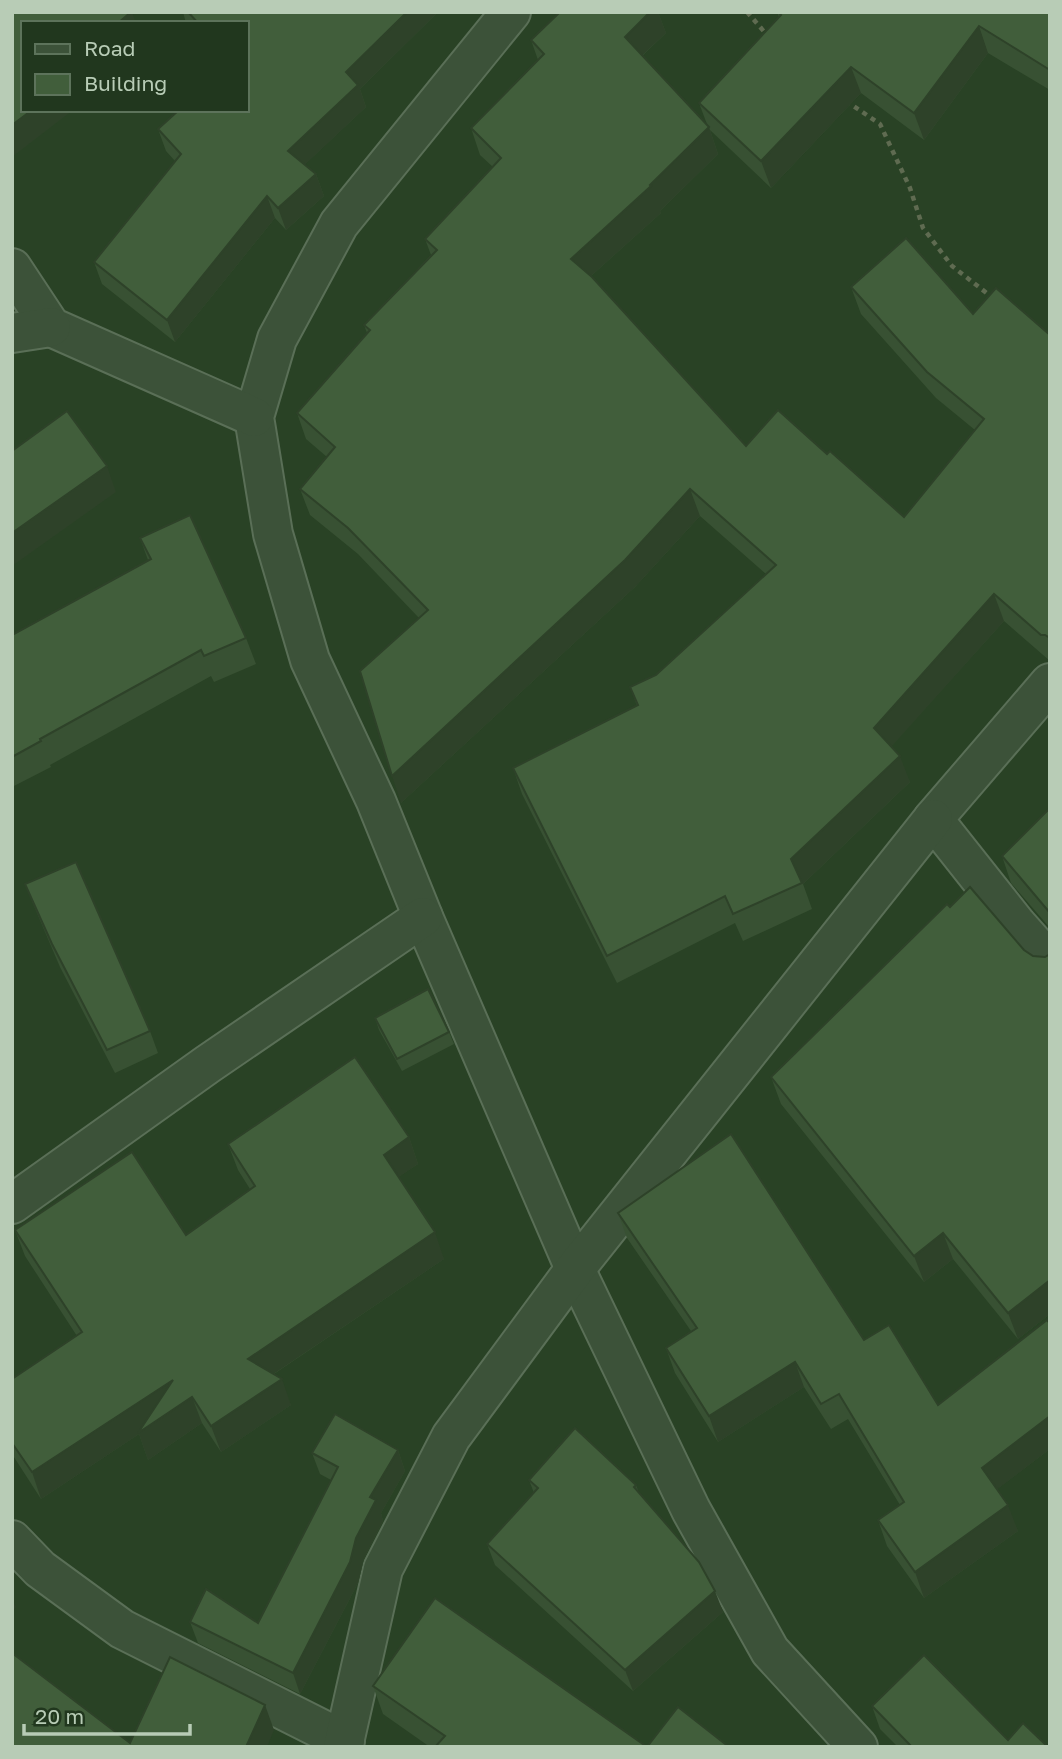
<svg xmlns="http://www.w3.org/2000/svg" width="1062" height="1759" viewBox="0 0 1062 1759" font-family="'Golos Text',sans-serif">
  <rect width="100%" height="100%" fill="#294225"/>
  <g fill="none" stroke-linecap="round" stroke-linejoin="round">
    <g stroke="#5a6f57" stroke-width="42">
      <g id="minor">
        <path d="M 511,12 L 339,224 L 277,339 L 254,417 L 273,534 L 310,660 L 376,801 L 423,917 L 575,1269 L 691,1510 L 770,1651 L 858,1747"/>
        <path d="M 12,268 L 51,327 L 254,417"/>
        <path d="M 12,333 L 51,327"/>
        <path d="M 1050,683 L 933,819 L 1017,925 L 1050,962"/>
        <path d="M 12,1204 L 208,1064 L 423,917"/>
        <path d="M 12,1540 L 40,1569 L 122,1629 L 345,1741"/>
        <path d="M 343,1747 L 383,1569 L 451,1437 L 575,1269 L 933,819"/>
      </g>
    </g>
    <g stroke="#5f6b51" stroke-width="4.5" stroke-dasharray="5 5" stroke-linecap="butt">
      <path d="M 747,12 L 767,35"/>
      <path d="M 846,101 L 880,124 L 910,188 L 923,228 L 952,266 L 993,298"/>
    </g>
    <use href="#minor" stroke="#3c5239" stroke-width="38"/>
  </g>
  <g fill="#385133">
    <path d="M 183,12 L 438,12 L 360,89 L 366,107 L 304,165 L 316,174 L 324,196 L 286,230 L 275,218 L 175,342 L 102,284 L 94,262 L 175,161 L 166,151 L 158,129 L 247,110 L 247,23 L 186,23 Z"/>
    <path d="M 560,12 L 658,12 L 666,33 L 642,56 L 708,127 L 699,103 L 779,17 L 777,12 L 1050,12 L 1050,90 L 988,53 L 924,140 L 861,93 L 771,188 L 710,130 L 718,154 L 660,211 L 661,213 L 591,276 L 746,446 L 827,454 L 904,517 L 975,430 L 936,398 L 861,314 L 851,287 L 973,314 L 1050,335 L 1050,661 L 1004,621 L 891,746 L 910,782 L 803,884 L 812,909 L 743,941 L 735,923 L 617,983 L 522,794 L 513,768 L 637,706 L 630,687 L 656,675 L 766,574 L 700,516 L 635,587 L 401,803 L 419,618 L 358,554 L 310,515 L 300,489 L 327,457 L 306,439 L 297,413 L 367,333 L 364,325 L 431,255 L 425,239 L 493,167 L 480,155 L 471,128 L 538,60 L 531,40 Z"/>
    <path d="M 140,538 L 246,638 L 256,664 L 214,682 L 211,676 L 50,765 L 51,767 L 12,787 L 12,635 L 148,560 Z"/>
    <path d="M 1050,808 L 1050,928 L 1011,883 L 1002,856 Z"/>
    <path d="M 25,884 L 150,1031 L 158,1053 L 115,1073 L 60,967 L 34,906 Z"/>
    <path d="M 950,907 L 1033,956 L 1045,957 L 1050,954 L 1050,1314 L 1018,1339 L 953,1259 L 924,1282 L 781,1104 L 771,1077 Z"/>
    <path d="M 375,1018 L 449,1032 L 454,1044 L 402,1071 L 379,1030 Z"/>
    <path d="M 409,1137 L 418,1164 L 398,1177 L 444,1259 L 274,1374 L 291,1405 L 221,1452 L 202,1423 L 148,1460 L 139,1434 L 41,1499 L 12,1454 L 12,1379 L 77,1336 L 25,1256 L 15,1230 L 186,1235 L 250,1189 L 238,1170 L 228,1144 Z"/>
    <path d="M 618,1213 L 864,1340 L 938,1405 L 1050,1324 L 1050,1449 L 997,1489 L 1018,1531 L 924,1598 L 887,1546 L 878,1520 L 900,1505 L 848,1419 L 831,1429 L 804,1387 L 718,1442 L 675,1373 L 666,1348 L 691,1331 L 627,1238 Z"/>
    <path d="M 398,1450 L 405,1471 L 381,1513 L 383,1521 L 364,1559 L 358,1583 L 300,1694 L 198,1643 L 190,1622 L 258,1623 L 331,1480 L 320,1474 L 312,1453 Z"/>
    <path d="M 529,1480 L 636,1485 L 639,1493 L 723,1612 L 633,1691 L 495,1565 L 487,1544 L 534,1493 Z"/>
    <path d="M 373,1686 L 647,1747 L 430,1747 L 383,1714 Z"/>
    <path d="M 872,1706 L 1008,1740 L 1048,1747 L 898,1747 L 880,1729 Z"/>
  </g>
  <g fill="#2e4229">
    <path d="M 131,12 L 132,12 L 136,23 L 118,23 Z"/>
    <path d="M 407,12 L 438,12 L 360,89 L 366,107 L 296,173 L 288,151 L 346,72 Z"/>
    <path d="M 650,12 L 658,12 L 666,33 L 634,63 L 625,37 Z"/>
    <path d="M 979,26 L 988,53 L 924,140 L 914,113 Z"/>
    <path d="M 851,67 L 861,93 L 771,188 L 761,161 Z"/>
    <path d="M 32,110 L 73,110 L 12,157 L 12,125 Z"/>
    <path d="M 709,127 L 718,154 L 660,211 L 661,213 L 581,285 L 571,259 L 650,185 Z"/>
    <path d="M 316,174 L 324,196 L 286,230 L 278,208 Z"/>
    <path d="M 267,196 L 275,218 L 175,342 L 167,320 Z"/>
    <path d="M 107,466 L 116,492 L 12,566 L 12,533 Z"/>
    <path d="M 690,489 L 700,516 L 635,587 L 401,803 L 392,776 Z"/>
    <path d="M 994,594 L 1004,621 L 884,755 L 874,728 Z"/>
    <path d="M 900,756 L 910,782 L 803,884 L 791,859 Z"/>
    <path d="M 409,1137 L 418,1164 L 393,1181 L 384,1155 Z"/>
    <path d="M 435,1232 L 444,1259 L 257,1385 L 248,1359 Z"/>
    <path d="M 943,1233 L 953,1259 L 924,1282 L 914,1256 Z"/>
    <path d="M 1050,1280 L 1050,1314 L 1018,1339 L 1008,1313 Z"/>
    <path d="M 795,1362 L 804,1387 L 718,1442 L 709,1416 Z"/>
    <path d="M 282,1379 L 291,1405 L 221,1452 L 211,1426 Z"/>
    <path d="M 173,1380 L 192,1397 L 202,1423 L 148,1460 L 139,1434 L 41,1499 L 32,1472 Z"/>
    <path d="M 1050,1416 L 1050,1449 L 991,1494 L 982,1468 Z"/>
    <path d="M 398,1450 L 405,1471 L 381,1513 L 383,1521 L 364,1559 L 358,1583 L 300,1694 L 293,1673 L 356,1538 L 370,1497 Z"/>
    <path d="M 1008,1505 L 1018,1531 L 924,1598 L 915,1572 Z"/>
    <path d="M 715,1591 L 723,1612 L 633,1691 L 625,1670 Z"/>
    <path d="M 12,1598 L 16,1607 L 12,1612 Z"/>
    <path d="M 265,1705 L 274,1730 L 267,1747 L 246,1747 Z"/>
  </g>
  <g fill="#415e3b" stroke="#2e4229" stroke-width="2">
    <path d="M 12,12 L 131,12 L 118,23 L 23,23 L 23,110 L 32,110 L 12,125 Z"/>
    <path d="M 188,12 L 407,12 L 346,72 L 358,85 L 288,151 L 316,174 L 278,208 L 267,196 L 167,320 L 94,262 L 181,154 L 158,129 L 179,110 L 247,110 L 247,23 L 198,23 Z"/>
    <path d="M 560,12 L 650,12 L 625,37 L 709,127 L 650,185 L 651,186 L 571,259 L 592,277 L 746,446 L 778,410 L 827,454 L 830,451 L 904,517 L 984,419 L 927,372 L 851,287 L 906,238 L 973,314 L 996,288 L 1050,335 L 1050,638 L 1045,635 L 1041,635 L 994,594 L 874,728 L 900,756 L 791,859 L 802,883 L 733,914 L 725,896 L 607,956 L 513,768 L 638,705 L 630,687 L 656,675 L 776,565 L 690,489 L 625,560 L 392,776 L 360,671 L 428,610 L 348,528 L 300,489 L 335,447 L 297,413 L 370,330 L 364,325 L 437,250 L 425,239 L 501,158 L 471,128 L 544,54 L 531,40 Z"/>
    <path d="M 778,12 L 1050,12 L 1050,70 L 979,26 L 914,113 L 851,67 L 761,161 L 699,103 L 781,15 Z"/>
    <path d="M 67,411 L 107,466 L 12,533 L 12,451 Z"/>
    <path d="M 190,515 L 246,638 L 204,656 L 201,650 L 40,739 L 41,741 L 12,757 L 12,635 L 151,559 L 140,538 Z"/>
    <path d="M 1050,808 L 1050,913 L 1002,856 Z"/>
    <path d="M 76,862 L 150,1031 L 107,1050 L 52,944 L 25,884 Z"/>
    <path d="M 970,887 L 1024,950 L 1033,956 L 1045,957 L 1050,954 L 1050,1280 L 1008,1313 L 943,1233 L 914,1256 L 771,1077 L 947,904 L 950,907 Z"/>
    <path d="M 428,989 L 449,1032 L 397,1059 L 375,1018 Z"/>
    <path d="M 355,1057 L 409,1137 L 384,1155 L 435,1232 L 248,1359 L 282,1379 L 211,1426 L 192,1397 L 138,1433 L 173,1380 L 32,1472 L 12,1443 L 12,1379 L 82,1332 L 15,1230 L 132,1152 L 186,1235 L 255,1186 L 228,1144 Z"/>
    <path d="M 731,1134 L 864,1340 L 889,1325 L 938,1405 L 1047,1320 L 1050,1324 L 1050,1416 L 982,1468 L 1008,1505 L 915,1572 L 878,1520 L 904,1502 L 839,1394 L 821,1404 L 795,1362 L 709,1416 L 666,1348 L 697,1328 L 618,1213 Z"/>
    <path d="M 335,1414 L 398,1450 L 370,1497 L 376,1500 L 356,1538 L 350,1562 L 293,1673 L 190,1622 L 206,1589 L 258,1623 L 338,1467 L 312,1453 Z"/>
    <path d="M 575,1428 L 636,1485 L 634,1487 L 699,1562 L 715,1591 L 625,1670 L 487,1544 L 538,1488 L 529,1480 Z"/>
    <path d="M 435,1598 L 647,1747 L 435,1747 L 445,1736 L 373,1686 Z"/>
    <path d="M 12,1653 L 130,1743 L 170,1657 L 265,1705 L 246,1747 L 12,1747 Z"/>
    <path d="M 924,1655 L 1008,1740 L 1023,1723 L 1048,1747 L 912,1747 L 872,1706 Z"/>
    <path d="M 678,1707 L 729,1747 L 647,1747 Z"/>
  </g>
  <rect width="1062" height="1759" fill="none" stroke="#b8ccb6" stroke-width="28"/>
  <rect x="21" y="21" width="228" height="91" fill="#21371e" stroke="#5d735b" stroke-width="2"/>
  <rect x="35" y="44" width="35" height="10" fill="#3c5239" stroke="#5d735b" stroke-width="2"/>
  <text x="84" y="56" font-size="21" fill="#b8ccb6">Road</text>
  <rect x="35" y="74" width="35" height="21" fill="#415e3b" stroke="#5d735b" stroke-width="2"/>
  <text x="84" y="91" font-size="21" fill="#b8ccb6">Building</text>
  <path d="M24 1724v10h166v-10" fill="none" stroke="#b8ccb6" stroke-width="3.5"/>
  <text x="35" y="1724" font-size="21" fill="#b8ccb6" stroke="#21371e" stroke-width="5" paint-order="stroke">20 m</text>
</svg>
